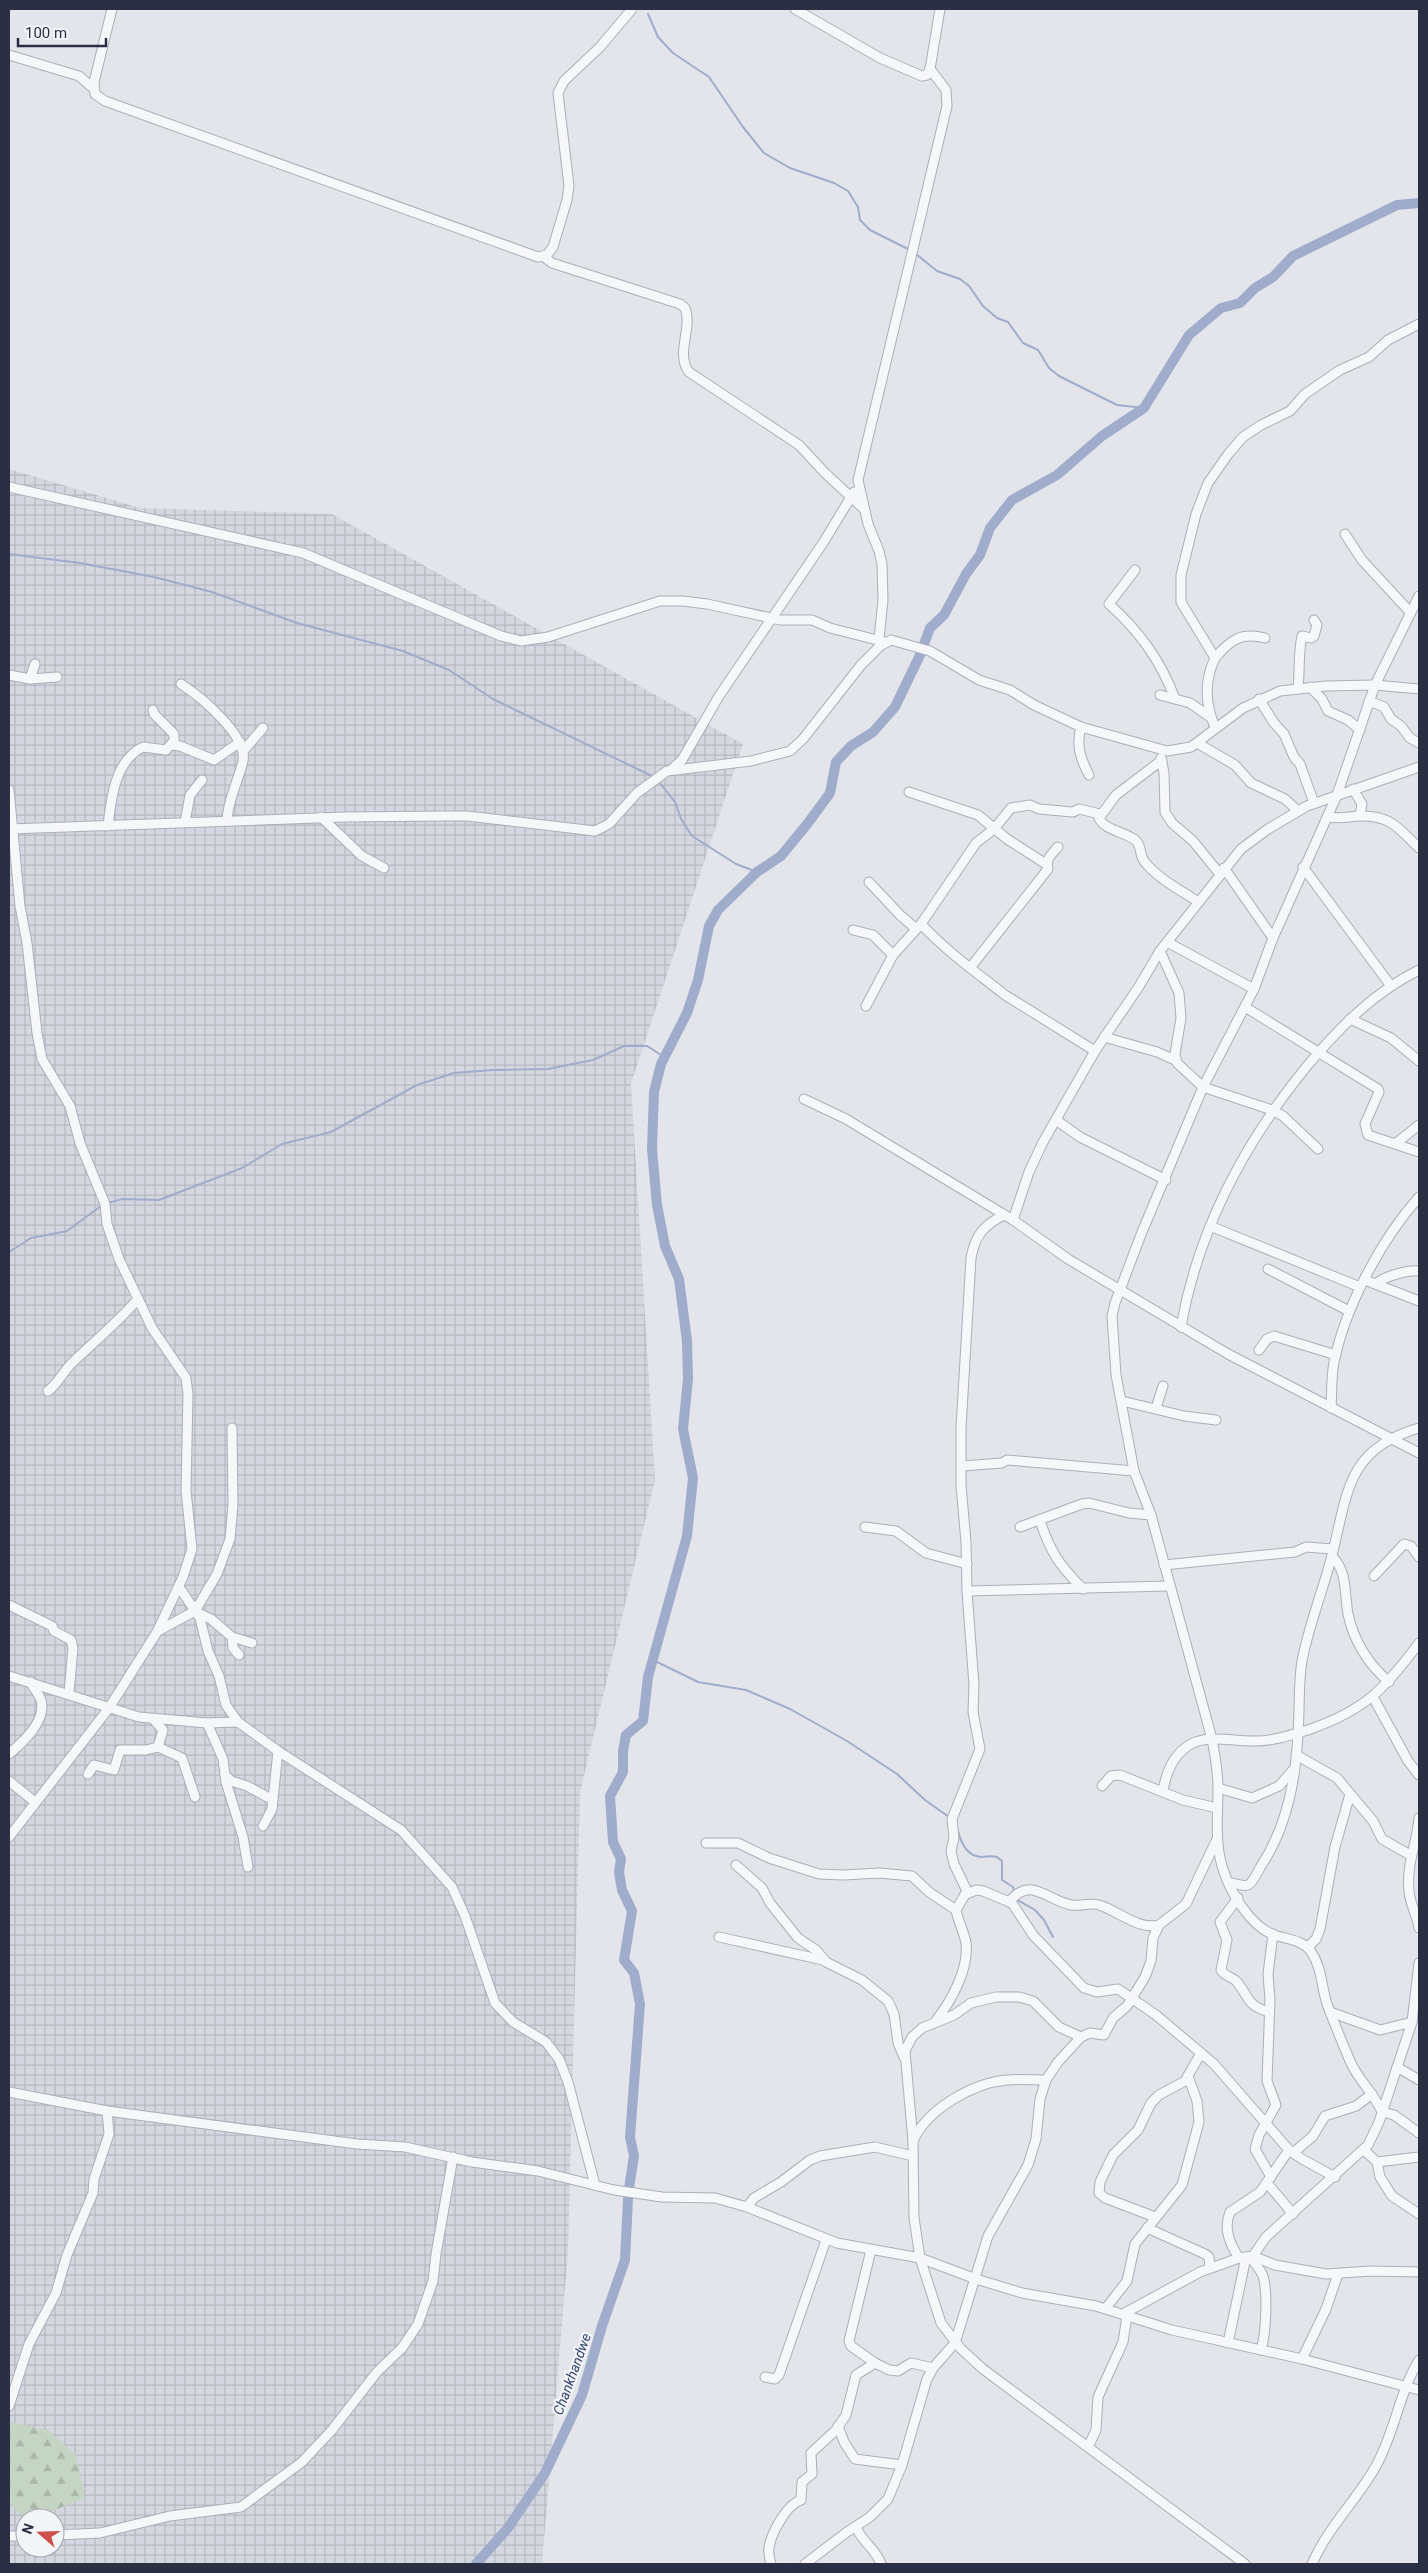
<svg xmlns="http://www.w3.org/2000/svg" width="1428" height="2573" viewBox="0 0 1428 2573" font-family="Roboto,sans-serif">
  <defs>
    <pattern id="industrial-grid" width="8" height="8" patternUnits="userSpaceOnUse" patternTransform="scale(1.25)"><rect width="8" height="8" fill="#d5d7e0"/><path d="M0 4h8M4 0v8" fill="none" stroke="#b7b9c1"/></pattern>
    <pattern id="forest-firs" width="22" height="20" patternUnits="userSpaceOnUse" patternTransform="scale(1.25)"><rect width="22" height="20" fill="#c5d5c4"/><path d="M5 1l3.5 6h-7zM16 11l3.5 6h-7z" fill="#a9b7aa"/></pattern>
  </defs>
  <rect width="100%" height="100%" fill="#e3e5eb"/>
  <path fill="url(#industrial-grid)" fill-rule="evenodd" d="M 9,469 L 140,508 L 332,514 L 743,744 L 631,1084 L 655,1480 L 580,1792 L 568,2251 L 542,2564 L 9,2564 ZM 25,2518 L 55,2518 L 55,2548 L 25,2548 Z"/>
  <path fill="url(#forest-firs)" d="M 9,2422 L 48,2430 L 76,2455 L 85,2498 L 35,2518 L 25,2518 L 25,2522 L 9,2500 Z"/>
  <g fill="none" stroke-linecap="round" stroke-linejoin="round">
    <g stroke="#9faccb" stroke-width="2">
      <path d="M 648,14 L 658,37 L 673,53 L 709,77 L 743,127 L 764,153 L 790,168 L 834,183 L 848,191 L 858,207 L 860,220 L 870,230 L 910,250"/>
      <path d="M 916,254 L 937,271 L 960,279 L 969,286 L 983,306 L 997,318 L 1008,322 L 1023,343 L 1038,350 L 1049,368 L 1059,376 L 1117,405 L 1144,408"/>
      <path d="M 9,554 L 80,563 L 154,577 L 212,592 L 297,623 L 403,651 L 449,670 L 493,699 L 652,776"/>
      <path d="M 659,782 L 675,802 L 681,819 L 692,836 L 736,864 L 757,872"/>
      <path d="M 108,1203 L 122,1199 L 159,1200 L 242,1168 L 282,1144 L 331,1132 L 417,1085 L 454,1073 L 493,1070 L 548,1069 L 593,1060 L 624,1046 L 647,1046 L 664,1057"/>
      <path d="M 9,1252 L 31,1238 L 67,1231 L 101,1206"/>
      <path d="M 653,1660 L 698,1682 L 746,1690 L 790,1709 L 847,1741 L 897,1774 L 925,1800 L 949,1817"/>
      <path d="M 958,1831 C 961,1843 967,1856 981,1857 C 987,1857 991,1855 997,1857 L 1002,1861 L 1002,1880 L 1013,1887 L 1014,1892"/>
      <path d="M 1016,1899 L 1035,1910 L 1044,1920 L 1053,1937"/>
    </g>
    <g stroke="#9faccb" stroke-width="10">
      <path d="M 924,644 L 930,628 L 944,615 L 966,574 L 980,555 L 990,528 L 1012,500 L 1057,475 L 1102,436 L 1144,408 L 1189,335 L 1221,308 L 1240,303 L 1255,288 L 1273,277 L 1293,256 L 1397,205 L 1419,203"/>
      <path d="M 629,2188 L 634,2156 L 630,2137 L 640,2004 L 634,1973 L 624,1960 L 632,1911 L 622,1890 L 619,1872 L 621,1859 L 613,1842 L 610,1796 L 623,1772 L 623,1751 L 626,1735 L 643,1721 L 648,1677 L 687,1536 L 693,1478 L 683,1429 L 688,1379 L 687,1341 L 679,1279 L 665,1246 L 657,1205 L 652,1149 L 654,1092 L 661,1064 L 687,1013 L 698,980 L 709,926 L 718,910 L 757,872 L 781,856 L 808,823 L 830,793 L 836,762 L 851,746 L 873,732 L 895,707 L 921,653"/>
      <path d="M 476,2564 L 508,2528 L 545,2473 L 582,2395 L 602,2326 L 625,2260 L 628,2199"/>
    </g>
    <g stroke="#acaeb9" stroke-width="11">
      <g id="minor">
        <path d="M 112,9 L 94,82 L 95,94 L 105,101 L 538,257 L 547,255 L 553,247 L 567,200 L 569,186 L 558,93 L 564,81 L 600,47 L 632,9"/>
        <path d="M 795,9 L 880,58 L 922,76 L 927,75 L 930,69"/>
        <path d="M 9,55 L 79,76 L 93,88"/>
        <path d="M 544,257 L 552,263 L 680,304 L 685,308 C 693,328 675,354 689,372 L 799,445 L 825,473 L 864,509"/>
        <path d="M 9,487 L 303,553 L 501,636 L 521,641 L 548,637 L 660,601 L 683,601 L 707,604 L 780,620 L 812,620 L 830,628 L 885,642"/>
        <path d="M 1345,534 L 1362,560 L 1410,612"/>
        <path d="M 1135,570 L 1109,604 C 1140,632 1161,661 1175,699"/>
        <path d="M 1419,596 L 1375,685 L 1337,795 L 1273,938 L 1254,989 L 1203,1087 L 1142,1232 L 1115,1303 L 1112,1316 L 1116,1375 L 1134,1471 L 1151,1515 L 1212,1739 C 1215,1755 1218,1772 1218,1788 C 1218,1816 1214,1845 1224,1872 C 1231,1893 1250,1925 1272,1934 C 1283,1939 1301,1939 1310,1950 C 1322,1967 1321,1985 1327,2004 C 1334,2023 1342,2042 1350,2061 C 1358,2080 1374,2093 1382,2112 L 1394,2115 L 1419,2133"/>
        <path d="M 879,639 L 883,600 L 882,564 L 879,551 L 868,524 L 858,480 L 947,106 L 946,90 L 930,69 L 940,9"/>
        <path d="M 1215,658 C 1230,640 1241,632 1265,638"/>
        <path d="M 9,675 L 30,679 L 35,664"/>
        <path d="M 30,679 L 57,677"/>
        <path d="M 181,684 C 201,697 248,736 243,761 C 238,782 228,799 227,820"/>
        <path d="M 1310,687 L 1322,699 L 1328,711 L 1348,720 L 1360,730"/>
        <path d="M 1298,689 C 1300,671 1298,653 1302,636 L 1311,638 L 1314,636 L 1317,625 L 1314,620"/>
        <path d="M 1160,695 L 1190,703 L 1210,717"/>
        <path d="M 1259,699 L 1274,723 L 1284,734 L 1294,757 L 1300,764 L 1314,803"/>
        <path d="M 1369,701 L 1384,707 L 1391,719 L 1401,726 L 1410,738 L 1419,743"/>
        <path d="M 1081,727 C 1076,745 1080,758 1089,775"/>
        <path d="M 1215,727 C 1205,704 1204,681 1215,658 L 1181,602 L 1181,575 L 1196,514 L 1208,483 L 1229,453 L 1243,437 L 1261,425 L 1290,411 L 1305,394 L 1340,370 L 1369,357 L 1388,340 L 1419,324"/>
        <path d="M 1197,743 L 1235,765 L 1251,783 L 1285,799 L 1298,811"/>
        <path d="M 172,745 L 180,746 L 214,760 L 240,742"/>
        <path d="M 244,750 L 263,728"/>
        <path d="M 1161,758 L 1164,773 L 1165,812 L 1172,823 L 1193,841 L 1219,873"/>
        <path d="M 1162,760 L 1116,795 L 1099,818 C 1104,830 1125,832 1135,840 C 1142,845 1139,854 1144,861 C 1157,878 1180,890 1197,901"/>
        <path d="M 672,769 L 682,760 L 719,696 L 823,543 L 854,492"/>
        <path d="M 1353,789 L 1362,804 L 1360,816"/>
        <path d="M 9,790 L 20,906 L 27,943 L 37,1033 L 42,1059 L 70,1106 L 80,1143 L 105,1204 L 107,1224 L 119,1259 L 152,1328 L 186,1378 L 188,1394 L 186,1491 L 192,1549 L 183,1577 L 157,1632 L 109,1708 L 9,1837"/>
        <path d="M 909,792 L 978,815 L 1007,839 L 1046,864"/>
        <path d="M 321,817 L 362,856 L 384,868"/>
        <path d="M 1327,817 C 1339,819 1348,817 1359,816 C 1391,815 1398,828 1419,848"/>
        <path d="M 185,822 L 190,795 L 202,780"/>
        <path d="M 108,826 C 111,799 115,760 143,747 L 166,750 L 174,741 L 174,734 L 154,714 L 153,710"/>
        <path d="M 9,829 L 345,817 L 443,816 L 467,816 L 595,831 L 609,824 L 637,793 L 667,771 L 751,761 L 790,751 L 803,739 L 861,665 L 880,646 L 891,640 L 930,651 L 979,680 L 1010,690 L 1034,705 L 1081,727 L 1167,751 L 1191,747 L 1243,708 L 1280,691 L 1326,686 L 1375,685 L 1419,689"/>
        <path d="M 1303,867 L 1391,986"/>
        <path d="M 1224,868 L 1273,938"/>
        <path d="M 869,882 L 900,915 L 915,928"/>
        <path d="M 921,924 C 946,951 976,972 1005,995 L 1095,1051"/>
        <path d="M 853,930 L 873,935 L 893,955"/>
        <path d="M 1167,942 L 1254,989"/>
        <path d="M 1160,951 L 1179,993 L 1181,1018 L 1175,1054 L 1177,1063 L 1203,1087 L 1272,1110 L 1283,1116 L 1318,1149"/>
        <path d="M 970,968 L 1048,869 C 1045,859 1052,854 1058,847"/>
        <path d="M 866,1006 L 893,955 L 921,924 L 976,843 L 994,829 L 1011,808 L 1030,805 L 1039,809 L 1073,812 L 1079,809 L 1100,814"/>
        <path d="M 1245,1007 L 1378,1089 L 1379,1092 L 1365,1124 L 1368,1135 L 1419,1152"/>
        <path d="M 1350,1019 L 1391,1038 L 1419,1061"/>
        <path d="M 1104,1037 L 1157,1052 L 1175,1060"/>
        <path d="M 804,1099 L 846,1119 L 1013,1220 L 1068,1259 L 1228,1354 L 1419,1453"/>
        <path d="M 1056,1120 L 1080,1137 L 1166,1180"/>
        <path d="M 1395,1144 L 1419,1125"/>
        <path d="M 1013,1220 L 1029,1172 L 1043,1142 L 1095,1051 L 1138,988 L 1160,951 L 1241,849 L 1268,829 L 1307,806 L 1419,767"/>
        <path d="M 1210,1226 L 1360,1287"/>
        <path d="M 1268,1269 L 1349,1311"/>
        <path d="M 1365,1280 L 1419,1301"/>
        <path d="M 1376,1284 C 1384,1276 1408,1270 1419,1271"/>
        <path d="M 1181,1327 C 1198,1230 1245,1142 1307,1066 C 1339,1028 1374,992 1419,970"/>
        <path d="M 1259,1350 L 1267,1339 L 1274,1336 L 1336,1355"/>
        <path d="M 48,1391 C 59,1383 63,1371 73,1362 C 95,1341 118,1322 138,1299"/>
        <path d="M 1122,1401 L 1184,1416 L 1216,1420"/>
        <path d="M 1156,1408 L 1163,1386"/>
        <path d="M 1331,1408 C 1332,1393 1331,1377 1334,1362 C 1346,1305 1381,1240 1419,1197"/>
        <path d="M 962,1466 L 1002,1463 L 1007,1460 L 1134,1471"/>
        <path d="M 1040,1521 C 1051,1553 1059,1565 1083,1589"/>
        <path d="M 865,1527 L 896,1531 L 926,1553 L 967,1564"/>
        <path d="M 1020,1527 L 1082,1504 L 1089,1503 L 1129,1513 L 1151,1515"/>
        <path d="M 1332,1556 C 1348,1573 1344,1592 1348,1614 C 1354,1642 1367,1663 1389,1682"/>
        <path d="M 1164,1565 L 1295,1552 L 1306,1547 L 1333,1549"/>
        <path d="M 1374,1576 L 1404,1544 L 1411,1546 L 1419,1557"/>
        <path d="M 179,1587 L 200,1618 L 208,1651 L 219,1676 L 226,1705 L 238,1722 L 278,1751 L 401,1830 L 452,1887 L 465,1916 L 495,2003 L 513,2022 L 546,2042 L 559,2059 L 568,2082 L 595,2185"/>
        <path d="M 967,1591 L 1169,1586"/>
        <path d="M 9,1605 L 52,1626 L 54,1631 L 71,1640 L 73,1648 L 69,1693"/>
        <path d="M 196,1612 L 211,1619 L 232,1637 L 252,1643"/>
        <path d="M 158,1631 L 195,1611 L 217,1574 L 230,1539 L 233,1505 L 232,1428"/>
        <path d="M 232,1637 L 233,1648 L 239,1655"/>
        <path d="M 9,1676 L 139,1717 L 207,1723 L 238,1722"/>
        <path d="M 1373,1697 L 1408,1761 L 1419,1775"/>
        <path d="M 153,1719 L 163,1730 L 158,1747 L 182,1758 L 195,1797"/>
        <path d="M 207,1723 L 223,1759 L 226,1782 L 243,1837 L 248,1867"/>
        <path d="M 9,1754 C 22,1743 47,1721 41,1700 C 39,1694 33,1688 31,1682"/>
        <path d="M 1296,1755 L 1337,1778 L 1373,1821 L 1382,1839 L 1410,1855"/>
        <path d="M 88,1774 L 94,1765 L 114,1770 L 120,1750 L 146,1750 L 158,1747"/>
        <path d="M 225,1775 L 231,1781 L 247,1786 L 273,1800"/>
        <path d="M 9,1781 L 35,1802"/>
        <path d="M 1102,1786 L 1111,1776 L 1120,1775 L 1183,1800 L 1217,1808"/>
        <path d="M 1218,1788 L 1252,1798 L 1279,1786 L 1293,1770"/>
        <path d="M 1163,1791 C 1166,1773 1173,1754 1191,1744 C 1210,1734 1235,1742 1256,1741 C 1274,1741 1291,1735 1308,1730 C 1365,1710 1384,1690 1419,1643"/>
        <path d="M 1419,1818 C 1417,1843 1406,1865 1409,1891 C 1410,1904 1417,1915 1419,1928"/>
        <path d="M 263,1826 L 272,1809 L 278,1751"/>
        <path d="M 706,1843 L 738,1843 L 769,1858 L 819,1874 L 844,1875 L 879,1873 L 912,1876 L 929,1892 L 956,1910"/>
        <path d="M 736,1865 L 762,1888 L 770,1903 L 798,1938 L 816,1950 L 826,1962 L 862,1980 L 888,2001 L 894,2014 L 898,2043 L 904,2057"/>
        <path d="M 1230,1883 C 1235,1883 1243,1887 1248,1885 C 1253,1883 1258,1871 1261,1866 C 1287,1827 1296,1779 1298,1733 C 1300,1709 1298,1685 1302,1661 C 1309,1624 1323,1591 1332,1555 C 1348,1493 1346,1449 1419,1428"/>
        <path d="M 967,1894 L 976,1890 L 983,1891 L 1012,1903 L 1033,1935 L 1084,1988 L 1097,1992 L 1118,1989 L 1156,2015 L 1214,2064 L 1289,2150 L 1302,2159 L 1335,2177"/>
        <path d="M 1238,1898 L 1220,1922 L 1227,1940 L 1221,1970 C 1225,1977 1232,1976 1237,1982 C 1250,1998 1247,2006 1269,2012"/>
        <path d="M 1009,1902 C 1031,1875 1046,1900 1071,1905 C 1081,1907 1091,1901 1102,1906 C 1119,1912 1139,1930 1159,1925"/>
        <path d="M 719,1937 L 823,1960"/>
        <path d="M 1308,1947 L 1316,1939 L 1320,1929 L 1335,1847 L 1350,1794"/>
        <path d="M 1330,2012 L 1380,2030 L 1412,2022"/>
        <path d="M 935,2022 C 951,2001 969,1970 966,1943 C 964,1932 958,1921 956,1910 L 967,1891 L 954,1864 L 951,1851 L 954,1838 L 952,1819 L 980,1749 L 973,1712 L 974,1685 L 967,1591 L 966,1542 L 961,1485 L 961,1428 L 971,1258 C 975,1235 984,1225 1004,1215"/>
        <path d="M 1081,2037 L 1059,2027 L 1033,2001 L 1019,1997 L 996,1997 L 971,2003 L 954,2015 L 922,2028 L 912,2037 L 905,2051 L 913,2141 L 914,2218 L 920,2258 L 941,2323 L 961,2349 L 983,2369 L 1245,2564"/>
        <path d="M 1397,2067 L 1419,2080"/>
        <path d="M 9,2092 L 107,2111 L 357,2144 L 405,2147 L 472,2162 L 538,2171 L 614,2190 L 662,2197 L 715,2198 L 747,2207 L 837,2243 L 920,2258 L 976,2279 L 1022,2293 L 1096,2306 L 1172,2330 L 1302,2359 L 1419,2390"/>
        <path d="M 913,2141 C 927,2109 973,2083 1007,2080 C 1020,2079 1034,2080 1046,2080"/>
        <path d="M 1365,2151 L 1377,2162 L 1380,2177 L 1392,2196 L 1419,2214"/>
        <path d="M 1293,2153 L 1313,2136 L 1325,2116 L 1356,2106 L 1372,2094"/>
        <path d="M 1377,2162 L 1419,2157"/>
        <path d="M 1271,2177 L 1255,2149 L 1259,2135 L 1276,2105 L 1267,2081 L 1270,2000 L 1268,1974 L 1273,1934"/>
        <path d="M 1267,2183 L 1293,2214"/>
        <path d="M 747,2207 L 754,2198 L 781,2182 L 810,2160 L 820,2156 L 875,2147 L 913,2156"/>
        <path d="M 1155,2217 L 1105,2198 L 1099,2193 L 1100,2182 L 1113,2155 L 1138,2130 L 1151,2103 L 1159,2095 L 1185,2081 L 1201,2053"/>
        <path d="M 1147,2228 L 1205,2254 L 1209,2257 L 1210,2268"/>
        <path d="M 1253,2256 L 1275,2265 L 1326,2274 L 1371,2271 L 1419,2272"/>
        <path d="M 1250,2257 C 1255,2263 1260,2269 1263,2276 C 1268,2292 1266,2334 1261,2350"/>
        <path d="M 1239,2258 C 1230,2244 1223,2229 1230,2212 L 1260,2192 L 1289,2150"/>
        <path d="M 1106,2308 L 1127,2281 L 1135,2244 L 1182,2185 L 1199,2122 L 1197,2101 L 1188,2076"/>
        <path d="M 1123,2314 L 1200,2272 L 1239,2258 L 1253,2256 L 1266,2237 L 1368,2145 L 1379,2122 L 1412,2022 L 1419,1963"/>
        <path d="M 1228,2343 L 1246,2257"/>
        <path d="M 1302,2359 L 1326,2309 L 1338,2274"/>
        <path d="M 875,2363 L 889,2370 L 898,2371 L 911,2363 L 933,2368"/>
        <path d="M 765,2377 L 775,2379 L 779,2375 L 826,2240"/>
        <path d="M 9,2406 L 29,2344 L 56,2293 L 67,2255 L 93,2193 L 94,2179 L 109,2134 L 107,2111"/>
        <path d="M 838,2426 L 844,2442 L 855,2459 L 902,2465"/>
        <path d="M 1089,2445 L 1096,2430 L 1098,2397 L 1123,2342 L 1127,2316"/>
        <path d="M 856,2527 C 862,2542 876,2549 881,2564"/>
        <path d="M 55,2535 L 100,2533 L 170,2516 L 241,2507 L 302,2462 L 332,2430 L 377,2372 L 402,2348 L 418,2324 L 433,2281 L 436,2254 L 453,2157"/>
        <path d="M 9,2536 L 25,2536"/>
        <path d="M 771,2564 C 770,2559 768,2554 769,2548 C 771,2533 787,2504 801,2500 L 802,2482 L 812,2474 L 811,2453 L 836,2430 L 846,2415 L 856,2375 L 875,2363 L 851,2346 L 849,2341 L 871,2250"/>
        <path d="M 805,2564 L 847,2532 L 870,2517 L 888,2499 L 902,2465 L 927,2379 L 933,2368 L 955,2343 L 988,2236 L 1028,2165 L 1036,2139 L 1040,2099 L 1046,2080 L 1058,2062 L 1081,2037 L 1090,2033 L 1104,2035 L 1113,2018 L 1127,2006 L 1145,1977 L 1151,1961 L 1153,1938 L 1159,1925 L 1186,1904 L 1216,1841"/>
        <path d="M 1312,2564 C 1328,2527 1357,2500 1376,2466 C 1395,2432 1399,2393 1419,2360"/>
      </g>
    </g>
    <use href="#minor" stroke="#f6f7f9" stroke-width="9"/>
  </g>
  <g text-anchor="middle" stroke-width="4.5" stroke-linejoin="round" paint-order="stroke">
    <g font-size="14" font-style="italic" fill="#344678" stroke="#f3f4f8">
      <text transform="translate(572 2374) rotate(-70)" y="5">Chankhandwe</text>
    </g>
  </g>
  <rect width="1428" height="2573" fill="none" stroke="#2b2f44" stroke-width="20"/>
  <g transform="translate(40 2533) rotate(290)"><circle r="24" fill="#f3f4f8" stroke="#a3a5b0"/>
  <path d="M0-4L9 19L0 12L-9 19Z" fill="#cf4f4a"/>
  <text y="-8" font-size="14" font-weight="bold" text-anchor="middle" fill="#2b2f44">N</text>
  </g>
  <path d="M18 38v8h88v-8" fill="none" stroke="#2b2f44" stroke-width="2.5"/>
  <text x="25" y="38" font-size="15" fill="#2b2f44" stroke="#f3f4f8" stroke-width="4" paint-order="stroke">100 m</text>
</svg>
